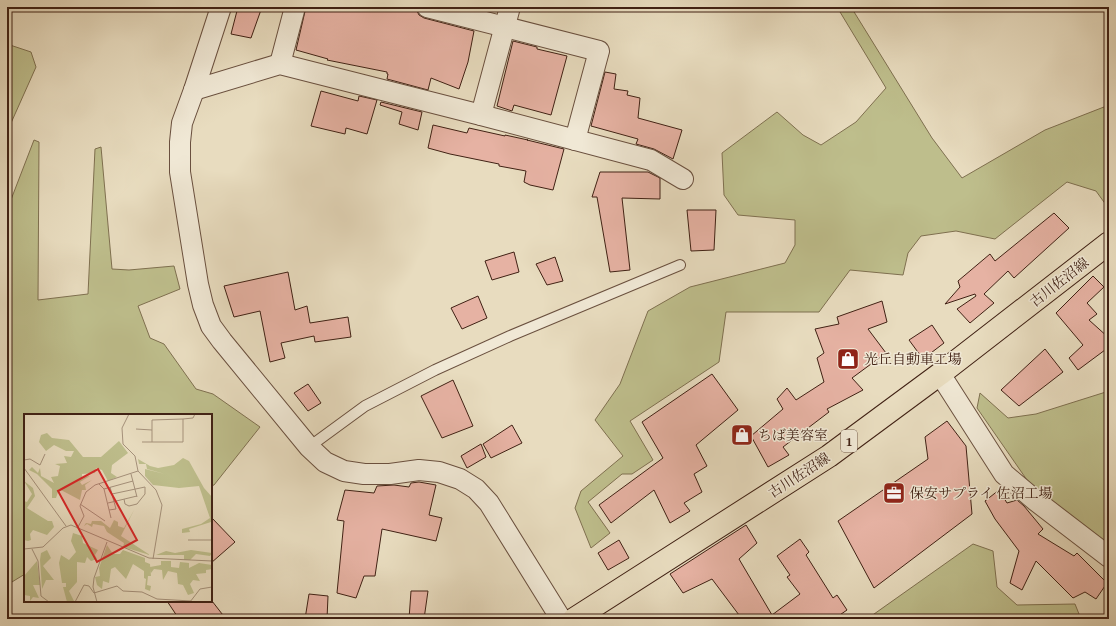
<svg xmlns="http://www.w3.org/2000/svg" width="1116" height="626" viewBox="0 0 1116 626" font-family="'Gentium Book Plus','Noto Serif JP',serif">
  <rect width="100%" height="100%" fill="#e8dcbf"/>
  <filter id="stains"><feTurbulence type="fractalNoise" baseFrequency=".005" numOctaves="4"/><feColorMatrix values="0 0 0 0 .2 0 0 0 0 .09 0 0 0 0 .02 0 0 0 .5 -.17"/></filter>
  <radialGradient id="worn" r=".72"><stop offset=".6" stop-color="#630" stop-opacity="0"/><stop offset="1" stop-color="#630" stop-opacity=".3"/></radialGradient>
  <g fill="#bebe8c" stroke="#7f7050">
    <path d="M 837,7 L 851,7 L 932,138 L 962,178 L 1045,130 L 1109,105 L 1109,209 L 1096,191 L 1067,182 L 995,239 L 956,231 L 921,236 L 908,253 L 903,275 L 850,270 L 819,312 L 726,312 L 719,362 L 630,421 L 653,460 L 632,474 L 622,474 L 588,502 L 610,533 L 591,548 L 575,508 L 581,491 L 623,456 L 595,420 L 620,384 L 648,311 L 690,287 L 785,263 L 795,245 L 795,220 L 738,215 L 724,195 L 722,153 L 777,112 L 803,135 L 821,145 L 856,122 L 886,88 Z"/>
    <path d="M 7,44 L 31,52 L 36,67 L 7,132 Z"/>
    <path d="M 34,140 L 39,142 L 38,300 L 88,294 L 95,149 L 101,147 L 112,269 L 129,270 L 174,266 L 180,289 L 138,306 L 150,338 L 164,344 L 196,389 L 213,394 L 260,427 L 214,485 L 211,486 L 211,415 L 25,415 L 25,574 L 7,585 L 7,210 Z"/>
    <path d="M 1109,391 L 1109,545 L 1041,496 L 1027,480 L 977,408 L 980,393 L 1008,418 L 1036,414 Z"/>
    <path d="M 973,544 L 993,551 L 997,587 L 1017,605 L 1075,604 L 1081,619 L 867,619 Z"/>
  </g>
  <g fill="#e6b2a3" stroke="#402114">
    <path d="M 238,7 L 262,7 L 251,38 L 231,34 Z"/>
    <path d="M 306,7 L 409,7 L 416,9 L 419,15 L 424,18 L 474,31 L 468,62 L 459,89 L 431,78 L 428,90 L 387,79 L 388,74 L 387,74 L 387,72 L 327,60 L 328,59 L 296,50 Z"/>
    <path d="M 513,41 L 537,47 L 537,49 L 567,56 L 551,115 L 514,105 L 512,111 L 497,106 Z"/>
    <path d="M 605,72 L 616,74 L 614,89 L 628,91 L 627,95 L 640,98 L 638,118 L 682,130 L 673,159 L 654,149 L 636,144 L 638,139 L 591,126 Z"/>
    <path d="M 321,91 L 358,101 L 359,96 L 377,100 L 367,134 L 346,128 L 345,134 L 311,126 Z"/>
    <path d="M 381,102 L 422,112 L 418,130 L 399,124 L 402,112 L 380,105 Z"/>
    <path d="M 433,125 L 467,133 L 469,128 L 505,136 L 505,135 L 528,140 L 527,140 L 564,149 L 553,190 L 530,185 L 524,182 L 526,171 L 499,166 L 499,164 L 450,154 L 428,148 Z"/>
    <path d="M 600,172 L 648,172 L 660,178 L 660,199 L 622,198 L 630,270 L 610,272 L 597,197 L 592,197 Z"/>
    <path d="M 687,210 L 716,210 L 714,250 L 691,251 Z"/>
    <path d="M 1054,213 L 1069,228 L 1014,278 L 1008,271 L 984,294 L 994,303 L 970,323 L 957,309 L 976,296 L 975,294 L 945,304 L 960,287 L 958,281 L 990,254 L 995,261 Z"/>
    <path d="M 514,252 L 519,272 L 492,280 L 485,261 Z"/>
    <path d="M 555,257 L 563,281 L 547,285 L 536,264 Z"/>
    <path d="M 288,272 L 295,310 L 307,306 L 310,323 L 348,317 L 351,337 L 315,342 L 314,336 L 281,343 L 285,358 L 270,362 L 260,311 L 234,317 L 224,286 Z"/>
    <path d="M 1093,276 L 1104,287 L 1087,303 L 1097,314 L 1089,320 L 1109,338 L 1109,347 L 1078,370 L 1069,358 L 1083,345 L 1056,313 Z"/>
    <path d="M 478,296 L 487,318 L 462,329 L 451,308 Z"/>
    <path d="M 882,301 L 887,322 L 868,329 L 886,353 L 852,378 L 863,390 L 827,409 L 829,412 L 783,447 L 789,455 L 768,467 L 751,436 L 783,409 L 777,399 L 787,388 L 796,400 L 824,382 L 817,358 L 824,353 L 815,329 L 839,324 L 837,317 Z"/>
    <path d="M 932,325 L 944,343 L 923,359 L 909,340 Z"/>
    <path d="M 1045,349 L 1063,372 L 1019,406 L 1001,390 Z"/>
    <path d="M 712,374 L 738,410 L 696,445 L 707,466 L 694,474 L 702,492 L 684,503 L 690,511 L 670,523 L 654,490 L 611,523 L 599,505 L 663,458 L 642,422 Z"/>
    <path d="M 453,380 L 473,426 L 442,438 L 421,396 Z"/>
    <path d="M 308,384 L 321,403 L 308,411 L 294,393 Z"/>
    <path d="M 947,421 L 966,446 L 972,514 L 874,588 L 838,521 L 928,459 L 925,437 Z"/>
    <path d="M 512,425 L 522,443 L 491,458 L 483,444 Z"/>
    <path d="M 481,444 L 486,457 L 467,468 L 461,456 Z"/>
    <path d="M 419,482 L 436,485 L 429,515 L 442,518 L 436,541 L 382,529 L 375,576 L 364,576 L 356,598 L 337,593 L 344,521 L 337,520 L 345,490 L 374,493 L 377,486 L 394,485 L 409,487 L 411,483 Z"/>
    <path d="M 999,490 L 1007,503 L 1017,500 L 1024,506 L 1043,529 L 1038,534 L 1074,556 L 1077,553 L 1107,583 L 1096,599 L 1085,592 L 1073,598 L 1036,561 L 1022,590 L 1010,583 L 1019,551 L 995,519 L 985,501 Z"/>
    <path d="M 211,517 L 235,542 L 211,563 Z"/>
    <path d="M 746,525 L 757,543 L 739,559 L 772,615 L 800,594 L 787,577 L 790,575 L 777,556 L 800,539 L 809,552 L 806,555 L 833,598 L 837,595 L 847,610 L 834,619 L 742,619 L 712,579 L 683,593 L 670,574 Z"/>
    <path d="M 619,540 L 629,558 L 608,570 L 598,553 Z"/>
    <path d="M 411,591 L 428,591 L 424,619 L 409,619 Z"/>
    <path d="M 309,594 L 328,596 L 327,619 L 305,619 Z"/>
    <path d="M 167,601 L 212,601 L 226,619 L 179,619 Z"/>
  </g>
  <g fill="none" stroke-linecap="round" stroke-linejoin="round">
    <g stroke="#6a503f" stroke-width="12">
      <path id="service" d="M 309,447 L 365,406 L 435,370 L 510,336 L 680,265"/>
    </g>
    <g stroke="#6a503f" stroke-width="22">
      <g id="minor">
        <path d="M 221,7 L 194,90 L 182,123 L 180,142 L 180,172 L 198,284 L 203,305 L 211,326 L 222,341 L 309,447 L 325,462 L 344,471 L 364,474 L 390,474 L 419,470 L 439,472 L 460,479 L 476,489 L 489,503 L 561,619"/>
        <path d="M 427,7 L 599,51 L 575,140"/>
        <path d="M 280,64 L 295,7"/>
        <path d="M 194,90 L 280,64 L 481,115 L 651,160 L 683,179"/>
        <path d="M 481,115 L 510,7"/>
        <path d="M 940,374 L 1004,474 L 1036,501 L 1109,557"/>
      </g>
    </g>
    <g stroke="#402114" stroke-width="24">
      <path id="primary" d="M 574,619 L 829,456 L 940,374 L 1109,243"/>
    </g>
    <use href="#service" stroke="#f0e8d5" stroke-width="10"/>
    <use href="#minor" stroke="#f0e8d5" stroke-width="20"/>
    <use href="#primary" stroke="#e8dcbf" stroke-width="22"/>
  </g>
  <defs>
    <g id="shop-square" transform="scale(1.15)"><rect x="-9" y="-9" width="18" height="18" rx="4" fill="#8f2418" stroke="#f0e8d5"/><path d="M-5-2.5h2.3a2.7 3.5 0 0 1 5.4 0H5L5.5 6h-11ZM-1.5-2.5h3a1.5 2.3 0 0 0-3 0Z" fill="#fff"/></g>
    <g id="office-square" transform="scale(1.15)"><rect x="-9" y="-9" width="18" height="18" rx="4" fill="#8f2418" stroke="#f0e8d5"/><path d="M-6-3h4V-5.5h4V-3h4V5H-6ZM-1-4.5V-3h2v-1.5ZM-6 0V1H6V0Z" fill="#fff"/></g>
  </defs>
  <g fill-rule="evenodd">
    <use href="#shop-square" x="848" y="359"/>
    <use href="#shop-square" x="742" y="435"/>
    <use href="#office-square" x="894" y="493"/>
  </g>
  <g text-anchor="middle" stroke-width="3" stroke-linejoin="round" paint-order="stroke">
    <rect fill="#f0e8d5" stroke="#755d4e" stroke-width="1" x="841" y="430" width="16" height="22" rx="3"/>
    <g font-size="13" font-weight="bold" fill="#402114">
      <text x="849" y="446">1</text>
    </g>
    <g font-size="14" fill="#402114" stroke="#f0e8d5">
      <text transform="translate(1059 282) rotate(-38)" y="5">古川佐沼線</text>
      <text transform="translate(799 475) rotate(-33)" y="5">古川佐沼線</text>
    </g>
    <g font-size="14" fill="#402114" stroke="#f0e8d5" text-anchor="start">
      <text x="864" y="364">光丘自動車工場</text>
      <text x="758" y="440">ちば美容室</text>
      <text x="910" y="498">保安サプライ 佐沼工場</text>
    </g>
  </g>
  <g transform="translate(24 414)">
    <rect width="188" height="188" fill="#e8dcbf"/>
    <path d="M 23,19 L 28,24 L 45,26 L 59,43 L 77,43 L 95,27 L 104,39 L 88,51 L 87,59 L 93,63 L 84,67 L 78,56 L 72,54 L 71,59 L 58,60 L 58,63 L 66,62 L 56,68 L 58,71 L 68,66 L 61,71 L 62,76 L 58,76 L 56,86 L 35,75 L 32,84 L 28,84 L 28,75 L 13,60 L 5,56 L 8,53 L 14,59 L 16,54 L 17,62 L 30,69 L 27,63 L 34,62 L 36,52 L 31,50 L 43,49 L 40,42 L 47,43 L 50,37 L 42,37 L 30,31 L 22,37 L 15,28 L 17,21 ZM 159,44 L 165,47 L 180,74 L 188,83 L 188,112 L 187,108 L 165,115 L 166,118 L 158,119 L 158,123 L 158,115 L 177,110 L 186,104 L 175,72 L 155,74 L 129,71 L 121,62 L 121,55 L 141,60 L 123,55 L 122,50 L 115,50 L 114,45 L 126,52 L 134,54 L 150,51 ZM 0,67 L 9,74 L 11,82 L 3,94 L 24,107 L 28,107 L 30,113 L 23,121 L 9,116 L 6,120 L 7,126 L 4,127 L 0,126 L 0,87 L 3,88 L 8,80 ZM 110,96 L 97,122 L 126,141 L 99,133 L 100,129 L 83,118 L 80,112 L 69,110 L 68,113 L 63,110 L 60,112 L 62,109 L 67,110 L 68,107 L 77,107 L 86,114 L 90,106 L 94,108 L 94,112 L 100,114 ZM 49,119 L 58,122 L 59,129 L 74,136 L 71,141 L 73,145 L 67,147 L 63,143 L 61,149 L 53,148 L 53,168 L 45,177 L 50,187 L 43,188 L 39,173 L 42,173 L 42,169 L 38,169 L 35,149 L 37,141 L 45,146 L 52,138 L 47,127 ZM 83,131 L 89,140 L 96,140 L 99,136 L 121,144 L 121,148 L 126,150 L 127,162 L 124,162 L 123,171 L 127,172 L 126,177 L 121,175 L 122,165 L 120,164 L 120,157 L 109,150 L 102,165 L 91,153 L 87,155 L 85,169 L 79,167 L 78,175 L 73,171 L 71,163 L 76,162 L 75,154 ZM 23,136 L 27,144 L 19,152 L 30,166 L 22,166 L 18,175 L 16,146 L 17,139 ZM 167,136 L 188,139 L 186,142 L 172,140 L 166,146 L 160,146 L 160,141 L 132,141 L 142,137 L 151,139 ZM 13,147 L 16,171 L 9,171 L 15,184 L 9,183 L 6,187 L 6,182 L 0,181 L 0,162 ZM 137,147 L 147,147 L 147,153 L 155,154 L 156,148 L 165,149 L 165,154 L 175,149 L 188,151 L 188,155 L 182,156 L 182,159 L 172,160 L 176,167 L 169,166 L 166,170 L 170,179 L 164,181 L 159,171 L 154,170 L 153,159 L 144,157 L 139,166 L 138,156 L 130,155 L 127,159 L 126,153 L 137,151 Z" fill="#bebe8c"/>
    <path fill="none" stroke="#a5917b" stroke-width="1" d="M 105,0 L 98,14 L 99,30 L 111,42 L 114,57 L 132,76 L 138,91 L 129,145M 112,15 L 128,16M 118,28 L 159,28 L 159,5 L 169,4 L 171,0M 128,28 L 128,6 L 159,5M 0,46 L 6,45 L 16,51 L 21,40M 0,54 L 42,112M 107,60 L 113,83M 75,70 L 80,75 L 87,104M 80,75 L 109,67M 88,80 L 121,73 L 121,80 L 113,90 L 105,92 L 101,90 L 100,85M 84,89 L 113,82M 56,90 L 81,107M 85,96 L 92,95 L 86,73M 54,113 L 60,102 L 56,92 L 62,78 L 71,71 L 114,57M 164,126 L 188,126M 0,135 L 19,133 L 39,114 L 47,111 L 125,144 L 188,147M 8,135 L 14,147 L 17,182 L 25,188M 70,179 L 93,172 L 99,177 L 118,178 L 133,185 L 167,187M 51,188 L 60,171 L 65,172 L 70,179M 73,188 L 69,173 L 70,164 L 83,128M 166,188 L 176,175 L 188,173"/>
    <path fill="#d62828" fill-opacity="0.15" stroke="#d62828" stroke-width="2" d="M 74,55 L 113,126 L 73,148 L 34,77 Z"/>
    <rect width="188" height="188" fill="none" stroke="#402114" stroke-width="2"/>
  </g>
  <rect width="1116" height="626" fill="none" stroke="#e8dcbf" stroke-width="24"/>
  <rect x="8" y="8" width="1100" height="610" fill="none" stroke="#402114" stroke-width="2"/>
  <rect x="12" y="12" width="1092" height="602" fill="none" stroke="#402114"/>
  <rect width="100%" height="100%" filter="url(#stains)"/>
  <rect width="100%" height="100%" fill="url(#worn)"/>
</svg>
